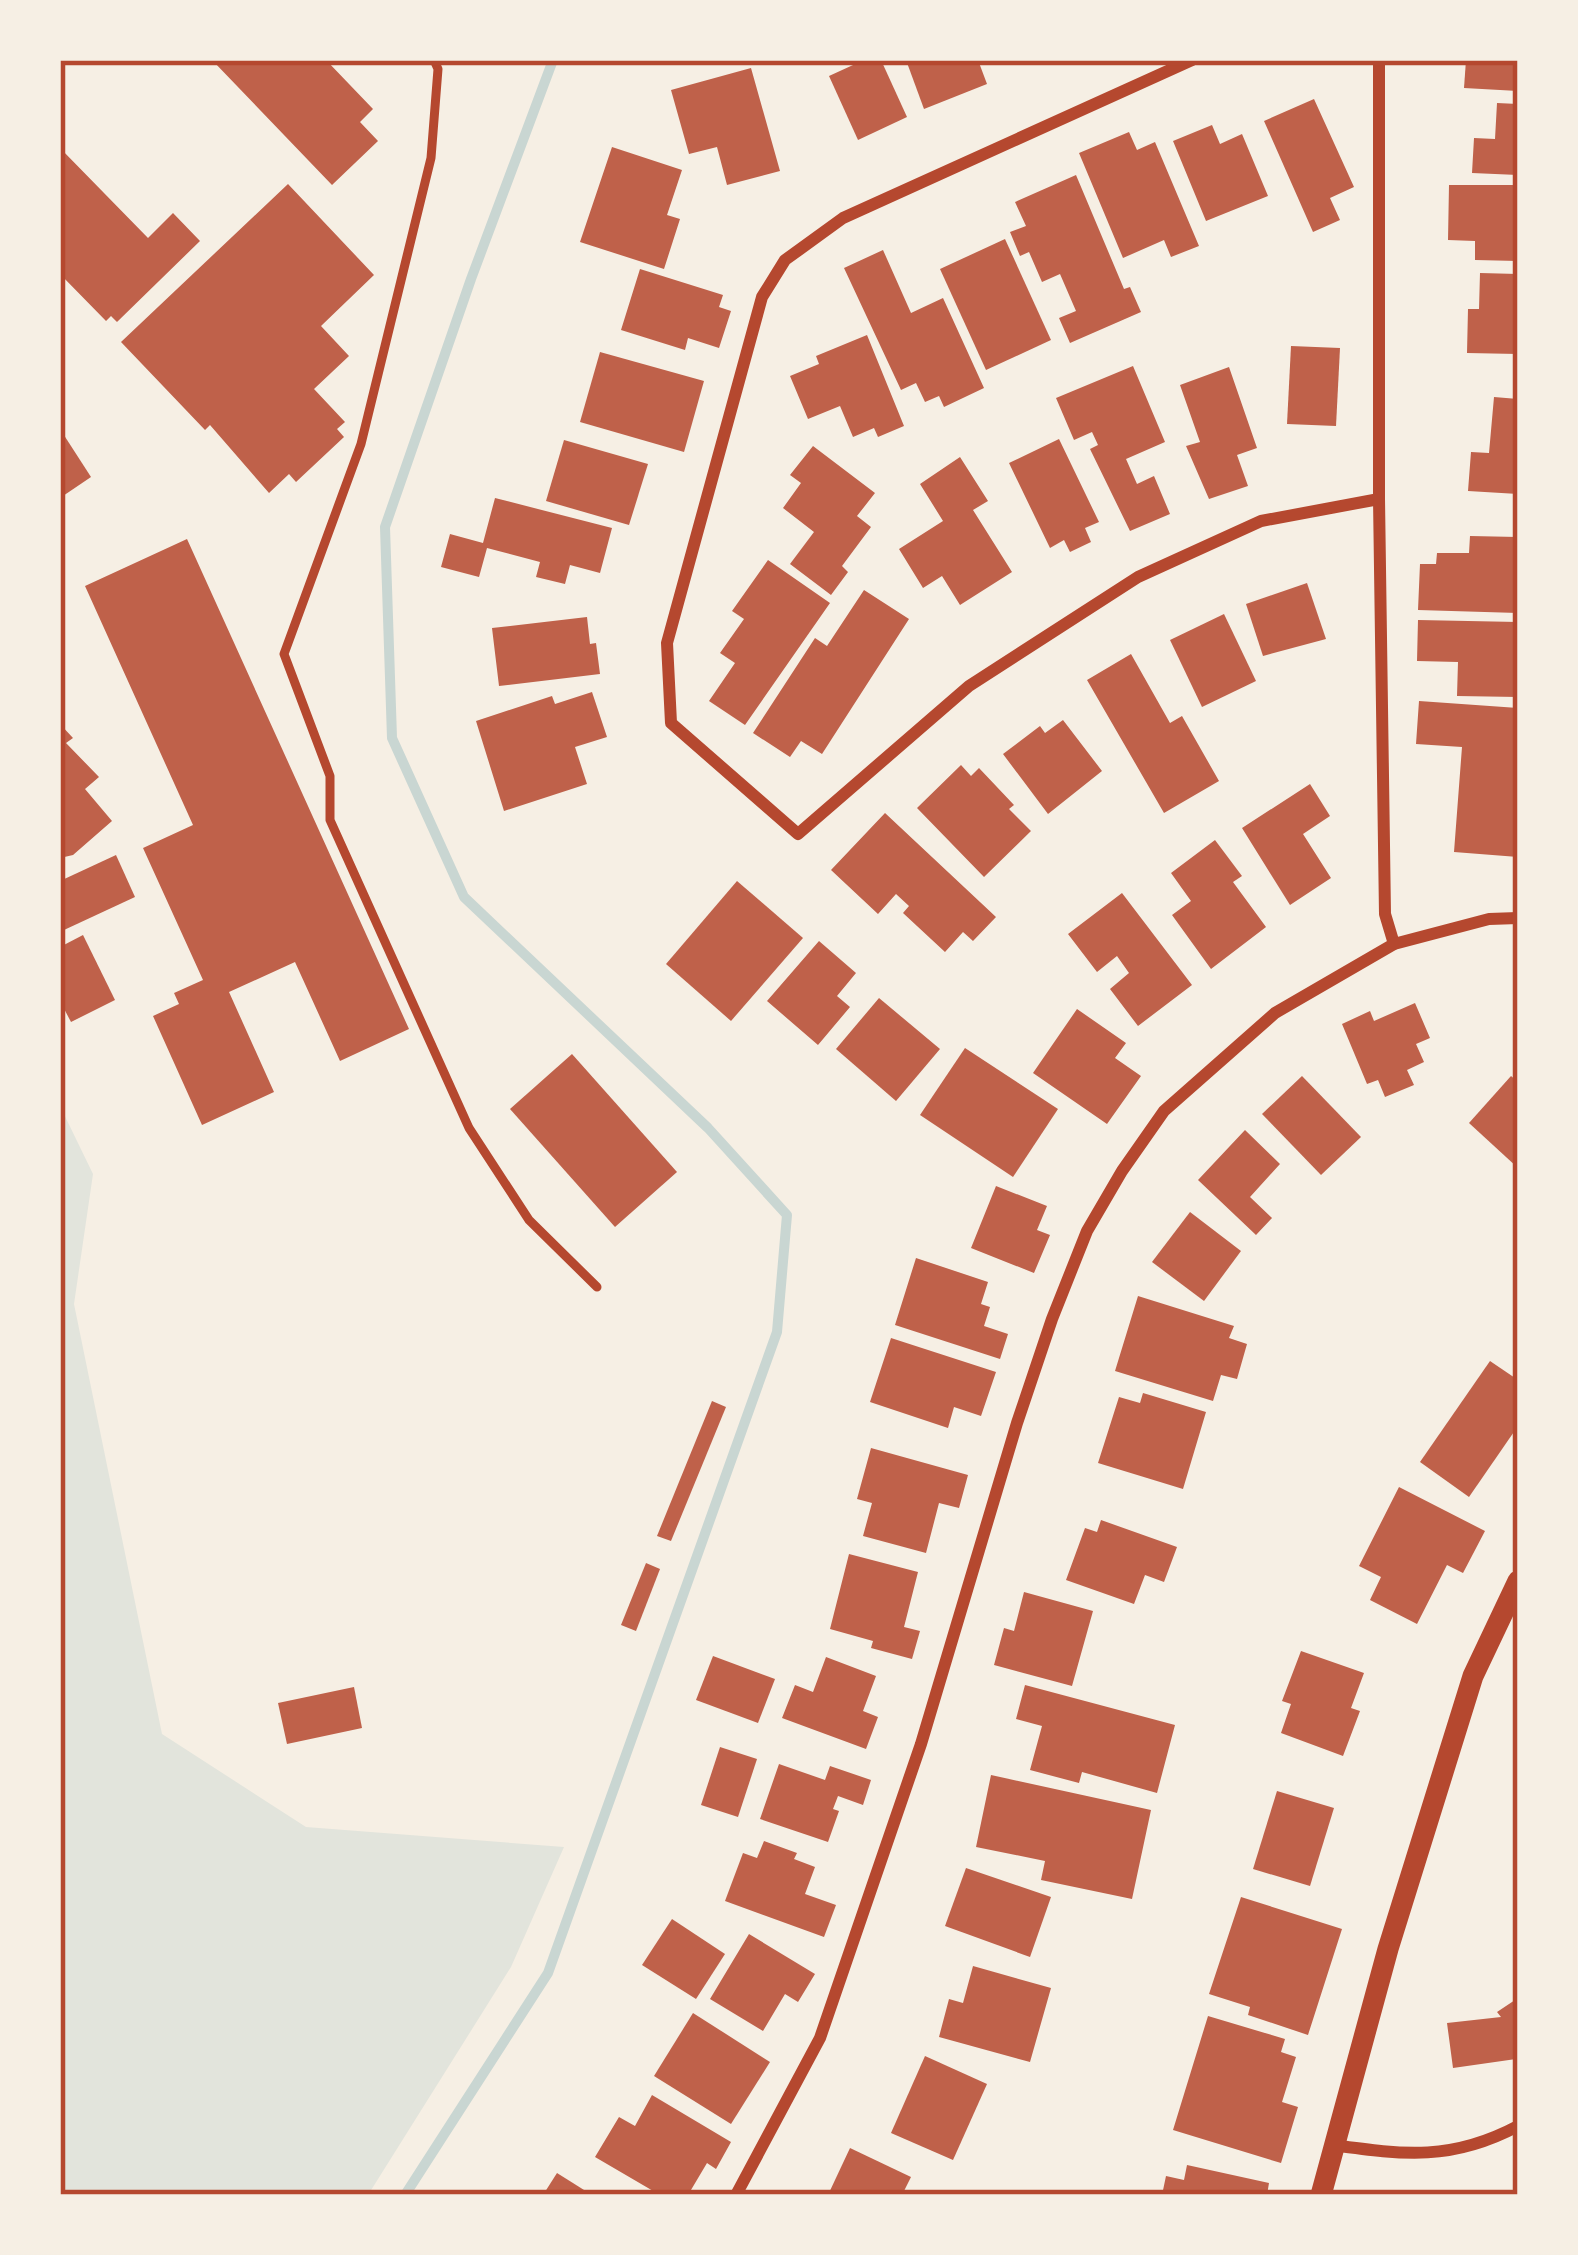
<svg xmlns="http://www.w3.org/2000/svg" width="1578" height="2255" viewBox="0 0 1578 2255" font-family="Helvetica,sans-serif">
  <rect width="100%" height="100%" fill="#f6efe4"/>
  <path fill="#e2e4dc" d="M 60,1106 L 93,1174 L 74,1304 L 162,1734 L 306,1827 L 564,1847 L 511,1967 L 368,2195 L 60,2195 Z"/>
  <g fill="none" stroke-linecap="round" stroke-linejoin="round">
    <path stroke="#c9d6d2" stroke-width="10" d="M 405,2195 L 548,1973 L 777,1332 L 787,1215 L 708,1128 L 464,897 L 392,738 L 385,527 L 471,279 L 553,60"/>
  </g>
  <g fill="#bf614a">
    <path d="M 212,60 L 326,60 L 373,109 L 360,122 L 378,141 L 332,185 Z"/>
    <path d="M 864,60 L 881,60 L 907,117 L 858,140 L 829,76 Z"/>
    <path d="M 906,60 L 978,60 L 987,84 L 924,109 Z"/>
    <path d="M 1466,60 L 1518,60 L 1518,91 L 1464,88 Z"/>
    <path d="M 751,68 L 780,171 L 727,185 L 717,147 L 689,154 L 671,90 Z"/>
    <path d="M 1314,99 L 1354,187 L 1330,198 L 1340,220 L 1313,232 L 1264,121 Z"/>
    <path d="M 1497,103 L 1518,104 L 1518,175 L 1472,173 L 1474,138 L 1495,139 Z"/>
    <path d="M 1212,125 L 1220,144 L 1242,134 L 1268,196 L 1206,221 L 1173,141 Z"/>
    <path d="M 1129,132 L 1137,150 L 1155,142 L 1199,246 L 1171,257 L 1164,240 L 1123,258 L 1079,153 Z"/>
    <path d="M 612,147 L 682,170 L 667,215 L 680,219 L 664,269 L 580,242 Z"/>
    <path d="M 60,148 L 148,238 L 173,213 L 200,241 L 117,322 L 111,316 L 106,321 L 60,274 Z"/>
    <path d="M 1076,175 L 1124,289 L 1130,287 L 1141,312 L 1070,343 L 1059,318 L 1076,311 L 1060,274 L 1042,282 L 1029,252 L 1020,256 L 1010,232 L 1026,226 L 1015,202 Z"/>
    <path d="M 288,184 L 374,275 L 321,326 L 349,356 L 314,389 L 345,422 L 337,429 L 344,437 L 296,482 L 289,474 L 269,493 L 210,425 L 205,430 L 121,342 Z"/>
    <path d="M 1449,185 L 1518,185 L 1518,261 L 1475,260 L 1475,241 L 1448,240 Z"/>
    <path d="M 1005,239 L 1051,340 L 986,370 L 940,269 Z"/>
    <path d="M 883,250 L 911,313 L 943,298 L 984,388 L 944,407 L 939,396 L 925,402 L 916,383 L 901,390 L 844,268 Z"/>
    <path d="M 640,269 L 723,295 L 719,307 L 731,311 L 719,348 L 688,338 L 685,350 L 621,330 Z"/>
    <path d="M 1480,273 L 1518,274 L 1518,354 L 1467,353 L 1468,309 L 1479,309 Z"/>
    <path d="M 867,335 L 904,426 L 878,437 L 874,428 L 853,437 L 840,406 L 808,419 L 790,376 L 819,364 L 816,356 Z"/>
    <path d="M 1291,346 L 1340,348 L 1336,426 L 1287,424 Z"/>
    <path d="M 600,352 L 704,381 L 684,452 L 580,422 Z"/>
    <path d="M 1133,366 L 1165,442 L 1126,459 L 1137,484 L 1154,476 L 1170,514 L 1130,531 L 1090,449 L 1098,445 L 1092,432 L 1074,440 L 1056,398 Z"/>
    <path d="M 1229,367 L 1257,448 L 1237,455 L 1248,486 L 1209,499 L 1186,446 L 1200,442 L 1180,385 Z"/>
    <path d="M 1494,397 L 1518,399 L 1518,494 L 1468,491 L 1471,452 L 1489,453 Z"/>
    <path d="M 60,429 L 91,477 L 60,498 Z"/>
    <path d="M 1059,439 L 1099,522 L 1085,528 L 1091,542 L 1070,552 L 1064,540 L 1050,548 L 1009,463 Z"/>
    <path d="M 564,440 L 648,464 L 629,525 L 546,501 Z"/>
    <path d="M 813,446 L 875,493 L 857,516 L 871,527 L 842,566 L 848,572 L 831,595 L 790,564 L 814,532 L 783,508 L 801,483 L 790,475 Z"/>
    <path d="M 960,457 L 988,501 L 973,510 L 1012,572 L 960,605 L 942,576 L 923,588 L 899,549 L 943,521 L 920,484 Z"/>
    <path d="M 495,498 L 612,528 L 600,573 L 570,565 L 565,584 L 536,577 L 540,562 L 487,548 L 479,577 L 441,567 L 450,534 L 483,543 Z"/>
    <path d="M 1470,536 L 1518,537 L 1518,613 L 1418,610 L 1420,564 L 1436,564 L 1437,553 L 1469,553 Z"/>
    <path d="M 187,539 L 409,1029 L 340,1061 L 295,962 L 229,992 L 274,1092 L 202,1125 L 153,1016 L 179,1004 L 174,993 L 203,980 L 143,848 L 193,825 L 85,586 Z"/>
    <path d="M 768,560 L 830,603 L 745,725 L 709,701 L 735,663 L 720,653 L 744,619 L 732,611 Z"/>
    <path d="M 1307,583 L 1326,639 L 1263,656 L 1246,604 Z"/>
    <path d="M 864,590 L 909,619 L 822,754 L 801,741 L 790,757 L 753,733 L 815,638 L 827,646 Z"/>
    <path d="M 1224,614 L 1256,681 L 1202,707 L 1170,640 Z"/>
    <path d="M 587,617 L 590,644 L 596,643 L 600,674 L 499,686 L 492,628 Z"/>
    <path d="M 1418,620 L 1518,622 L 1518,697 L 1457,696 L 1458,662 L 1417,661 Z"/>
    <path d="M 1131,654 L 1170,723 L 1182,716 L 1219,781 L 1164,813 L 1087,680 Z"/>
    <path d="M 592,692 L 607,737 L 575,747 L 587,784 L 504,811 L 476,721 L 552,696 L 555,704 Z"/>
    <path d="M 1419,701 L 1518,708 L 1518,857 L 1454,852 L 1462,747 L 1416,744 Z"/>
    <path d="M 1063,720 L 1102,771 L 1048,814 L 1003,754 L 1040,726 L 1045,733 Z"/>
    <path d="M 60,724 L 73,738 L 66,743 L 99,777 L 85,789 L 112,821 L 73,855 L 60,858 Z"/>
    <path d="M 961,765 L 971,776 L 979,768 L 1014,805 L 1009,809 L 1031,831 L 984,877 L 917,808 Z"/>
    <path d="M 1310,784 L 1330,816 L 1303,834 L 1331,878 L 1290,905 L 1242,828 Z"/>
    <path d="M 885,813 L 996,917 L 973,941 L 963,932 L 945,952 L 903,913 L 909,906 L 896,894 L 878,914 L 831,870 Z"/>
    <path d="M 1215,840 L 1242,876 L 1233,882 L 1266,927 L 1211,969 L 1172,915 L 1191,901 L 1171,873 Z"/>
    <path d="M 116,855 L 135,897 L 64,930 L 60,921 L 60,881 Z"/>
    <path d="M 737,881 L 803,938 L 731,1021 L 666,964 Z"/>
    <path d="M 1122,893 L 1192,985 L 1138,1026 L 1110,989 L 1129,973 L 1117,956 L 1097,972 L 1068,934 Z"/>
    <path d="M 83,935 L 115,1000 L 71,1022 L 60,1001 L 60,947 Z"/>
    <path d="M 819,941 L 856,973 L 837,996 L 850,1007 L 818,1045 L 767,1001 Z"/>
    <path d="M 879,998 L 940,1049 L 896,1101 L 836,1049 Z"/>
    <path d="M 1415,1003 L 1430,1038 L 1416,1044 L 1424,1062 L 1407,1070 L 1414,1085 L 1385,1097 L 1378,1080 L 1367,1084 L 1342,1024 L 1370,1011 L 1374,1021 Z"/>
    <path d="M 1077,1009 L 1126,1043 L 1115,1058 L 1141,1076 L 1107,1124 L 1033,1073 Z"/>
    <path d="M 965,1048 L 1058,1109 L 1013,1177 L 920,1115 Z"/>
    <path d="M 572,1054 L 677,1172 L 615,1227 L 510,1109 Z"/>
    <path d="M 1302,1076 L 1361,1137 L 1321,1175 L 1262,1114 Z"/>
    <path d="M 1511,1076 L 1518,1082 L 1518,1168 L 1469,1123 Z"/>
    <path d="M 1245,1130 L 1280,1164 L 1250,1197 L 1272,1218 L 1256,1235 L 1198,1180 Z"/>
    <path d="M 996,1186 L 1047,1206 L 1037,1230 L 1050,1235 L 1034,1273 L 971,1248 Z"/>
    <path d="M 1190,1212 L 1241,1251 L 1204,1301 L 1152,1262 Z"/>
    <path d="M 916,1258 L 988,1282 L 981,1304 L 990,1307 L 984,1326 L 1008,1334 L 1000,1359 L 895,1325 Z"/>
    <path d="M 1138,1296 L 1234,1326 L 1229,1338 L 1247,1344 L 1237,1379 L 1221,1375 L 1213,1401 L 1115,1371 Z"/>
    <path d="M 891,1338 L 996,1372 L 981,1416 L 954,1407 L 948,1428 L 870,1402 Z"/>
    <path d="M 1490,1361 L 1518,1380 L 1518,1426 L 1469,1497 L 1420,1462 Z"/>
    <path d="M 1143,1393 L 1206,1412 L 1183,1489 L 1098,1463 L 1119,1397 L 1140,1403 Z"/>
    <path d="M 712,1401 L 726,1407 L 671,1541 L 657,1536 Z"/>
    <path d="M 871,1448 L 968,1475 L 959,1508 L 939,1503 L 926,1553 L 863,1536 L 872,1503 L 857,1499 Z"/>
    <path d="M 1399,1487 L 1485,1531 L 1463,1573 L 1447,1565 L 1417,1624 L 1370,1600 L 1381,1577 L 1359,1566 Z"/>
    <path d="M 1101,1520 L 1177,1547 L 1164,1582 L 1145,1575 L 1134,1604 L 1066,1580 L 1085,1528 L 1097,1532 Z"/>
    <path d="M 849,1554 L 918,1572 L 904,1627 L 920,1631 L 912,1659 L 871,1648 L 873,1641 L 830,1629 Z"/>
    <path d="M 646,1563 L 660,1569 L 636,1631 L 621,1625 Z"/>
    <path d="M 1024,1592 L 1093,1611 L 1072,1686 L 994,1665 L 1004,1628 L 1014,1631 Z"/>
    <path d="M 1301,1651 L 1364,1673 L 1351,1708 L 1360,1711 L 1343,1756 L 1281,1733 L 1291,1704 L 1282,1701 Z"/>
    <path d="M 713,1656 L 775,1679 L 758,1723 L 696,1700 Z"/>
    <path d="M 826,1657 L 876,1676 L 863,1711 L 878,1717 L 866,1749 L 782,1718 L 795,1685 L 813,1692 Z"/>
    <path d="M 1025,1685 L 1175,1725 L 1157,1793 L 1082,1772 L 1079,1783 L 1030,1770 L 1042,1726 L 1016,1719 Z"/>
    <path d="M 354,1687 L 362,1728 L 287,1744 L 278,1703 Z"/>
    <path d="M 720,1747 L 757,1759 L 738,1817 L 701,1805 Z"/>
    <path d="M 779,1764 L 825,1780 L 830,1766 L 871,1780 L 863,1805 L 838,1796 L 833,1809 L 839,1811 L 828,1842 L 760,1819 Z"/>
    <path d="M 991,1775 L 1151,1810 L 1132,1899 L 1041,1880 L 1045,1861 L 976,1847 Z"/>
    <path d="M 1277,1791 L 1334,1808 L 1310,1886 L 1253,1869 Z"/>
    <path d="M 764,1841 L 797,1853 L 794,1859 L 815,1867 L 805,1894 L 836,1905 L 824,1937 L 725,1901 L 743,1853 L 757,1858 Z"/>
    <path d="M 966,1868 L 1051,1897 L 1030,1957 L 945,1926 Z"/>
    <path d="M 1241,1897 L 1342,1929 L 1308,2035 L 1248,2015 L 1250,2007 L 1209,1994 Z"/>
    <path d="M 672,1919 L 725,1954 L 696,1999 L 642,1965 Z"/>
    <path d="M 749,1934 L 815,1974 L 798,2002 L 785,1994 L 763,2031 L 710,1999 Z"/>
    <path d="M 973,1966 L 1051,1988 L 1030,2062 L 939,2037 L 949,1999 L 963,2003 Z"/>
    <path d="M 1518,1998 L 1518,2044 L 1513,2037 L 1516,2059 L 1453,2068 L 1447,2023 L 1501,2017 L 1497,2012 Z"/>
    <path d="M 693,2013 L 770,2062 L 731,2124 L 654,2076 Z"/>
    <path d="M 1208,2016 L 1285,2039 L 1281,2052 L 1296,2057 L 1282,2102 L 1298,2107 L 1281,2163 L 1173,2130 Z"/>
    <path d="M 925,2056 L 987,2084 L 953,2160 L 891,2133 Z"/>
    <path d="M 652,2095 L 731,2142 L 716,2169 L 707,2163 L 688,2195 L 660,2195 L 595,2157 L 619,2117 L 635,2126 Z"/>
    <path d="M 850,2148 L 911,2177 L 902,2195 L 828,2195 Z"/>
    <path d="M 1187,2165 L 1269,2183 L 1267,2195 L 1162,2195 L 1166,2176 L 1184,2180 Z"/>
    <path d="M 557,2173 L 592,2195 L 543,2195 Z"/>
  </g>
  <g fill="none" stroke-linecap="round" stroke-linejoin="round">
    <g stroke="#b5482f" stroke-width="9">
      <path d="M 350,60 L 356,60"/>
      <path d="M 434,60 L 438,69 L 431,158 L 361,444 L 284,654 L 330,776 L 330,820 L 469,1128 L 529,1220 L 597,1287"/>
    </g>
    <g stroke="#b5482f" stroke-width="12">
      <path d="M 1192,60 L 843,218 L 785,260 L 762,297 L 667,643 L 671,723 L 798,834 L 969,686 L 1138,577 L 1261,521 L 1379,499"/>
      <path d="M 1379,60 L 1379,499 L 1385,914 L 1394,944"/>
      <path d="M 1333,2145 C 1405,2155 1452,2161 1518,2126"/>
      <path d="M 736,2195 L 820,2038 L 921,1744 L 1017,1423 L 1052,1319 L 1087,1231 L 1122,1171 L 1164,1111 L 1275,1013 L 1394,944 L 1489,919 L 1518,918"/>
    </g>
    <path stroke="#b5482f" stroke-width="21" d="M 1321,2195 L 1388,1949 L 1473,1676 L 1518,1581"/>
  </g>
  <rect width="1578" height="2255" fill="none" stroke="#f6efe4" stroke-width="126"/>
  <rect x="63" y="63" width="1452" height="2129" fill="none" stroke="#b5482f" stroke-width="4.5"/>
</svg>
